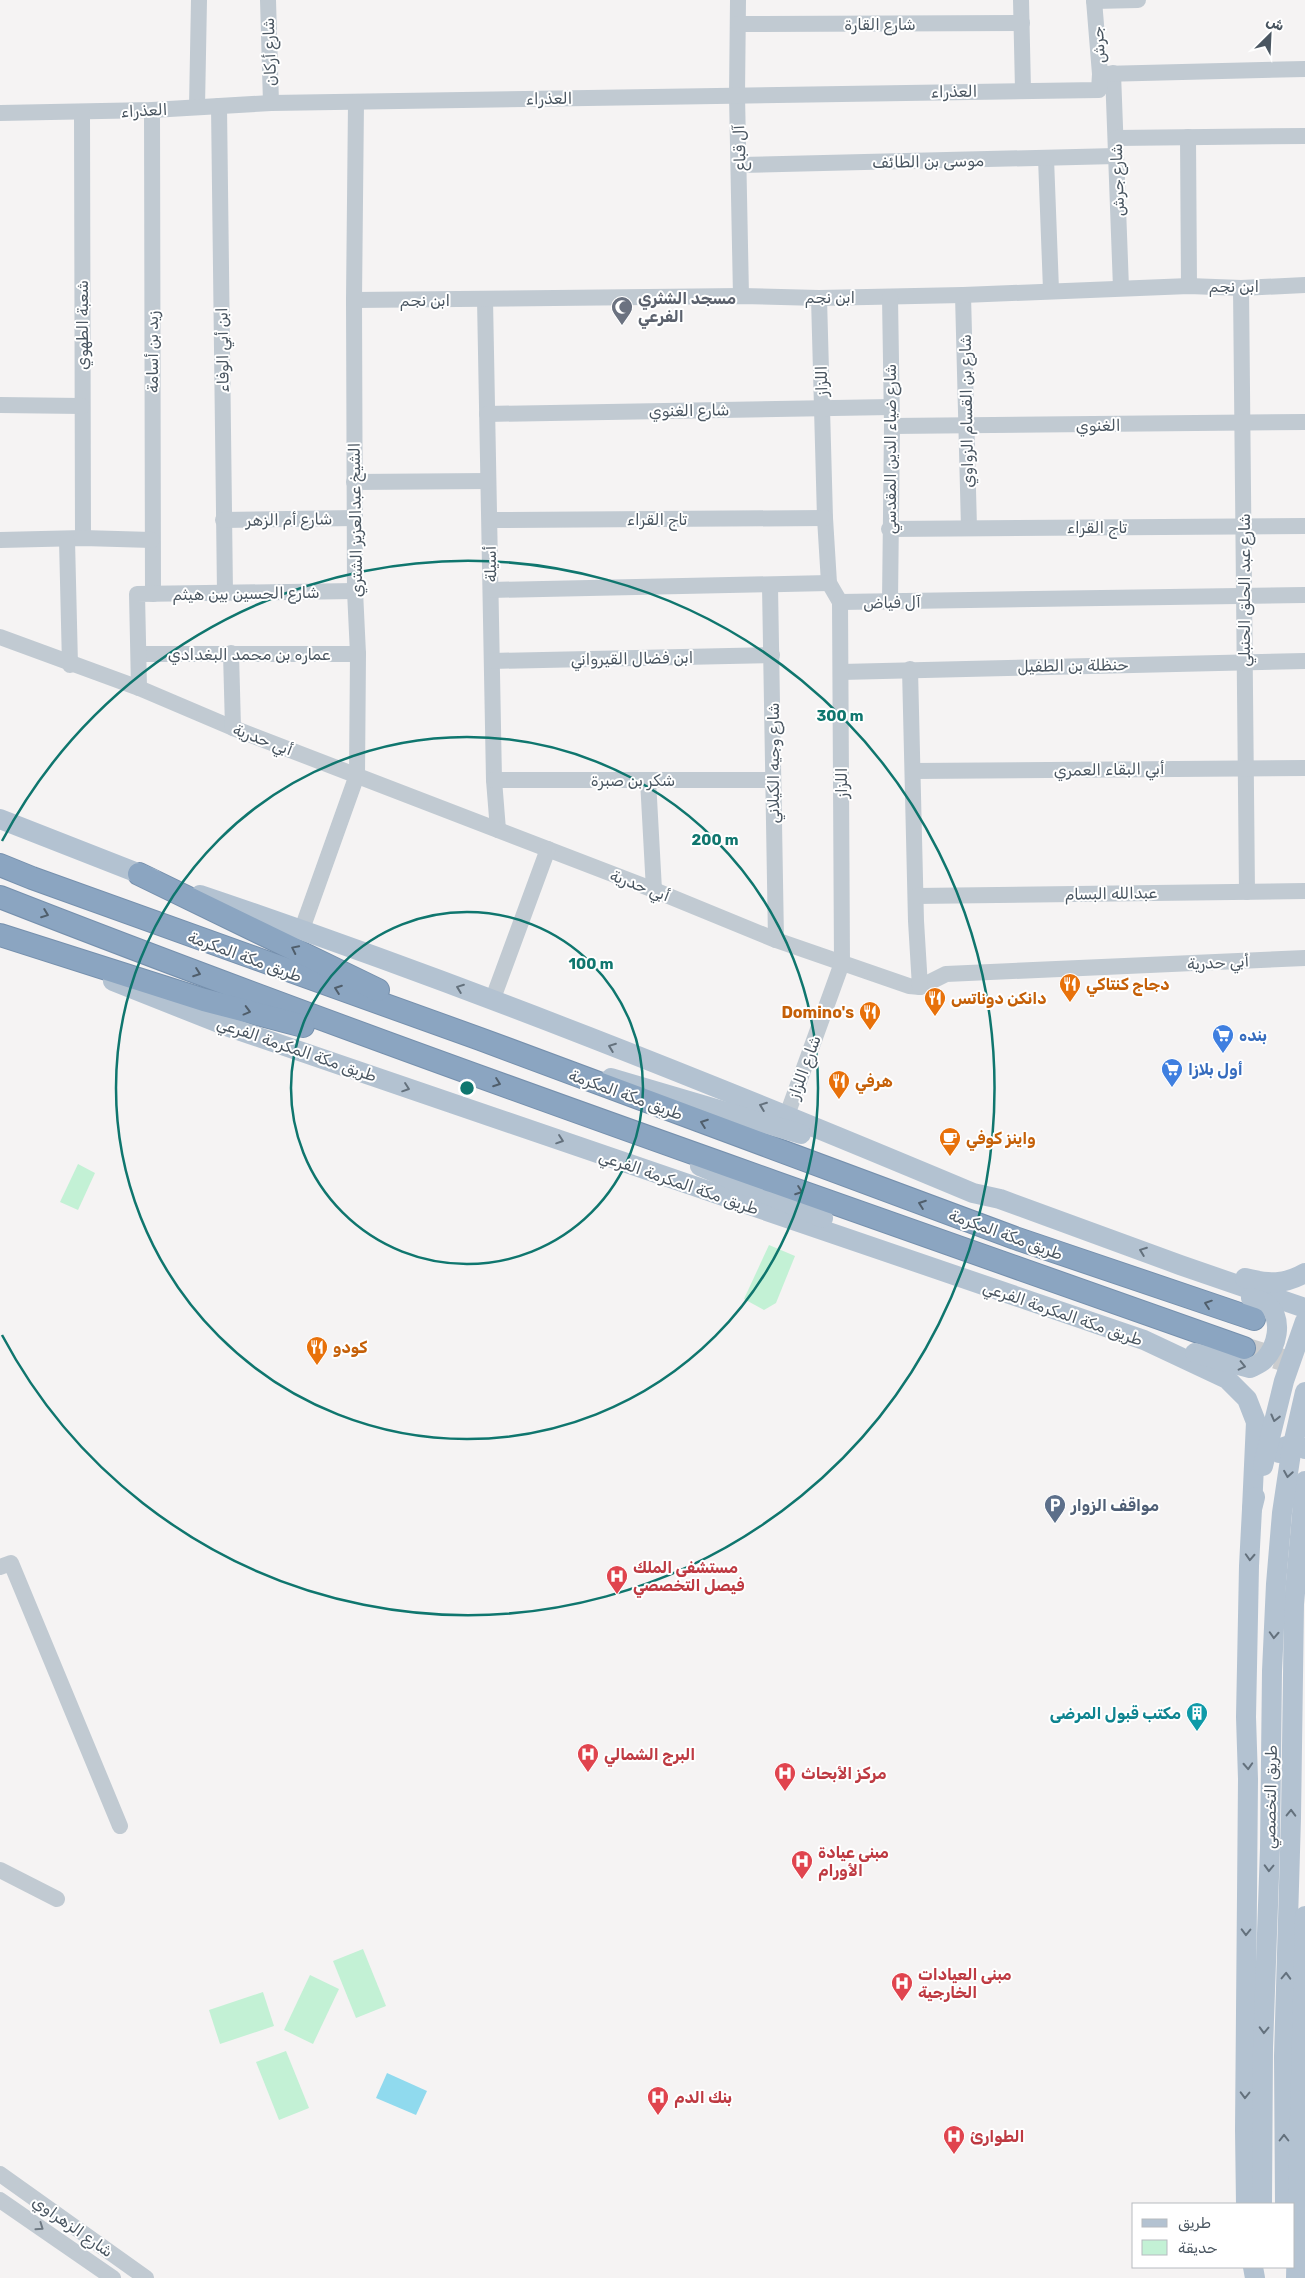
<svg xmlns="http://www.w3.org/2000/svg" width="1305" height="2278" viewBox="0 0 1305 2278" font-family="Rubik,Cairo,sans-serif">
  <rect width="100%" height="100%" fill="#f5f3f3"/>
  <g fill="#c3f1d5">
    <path d="M 78,1164 L 95,1173 L 78,1210 L 60,1202 Z"/>
    <path d="M 769,1245 L 795,1256 L 776,1303 L 764,1310 L 744,1299 Z"/>
    <path d="M 363,1949 L 386,2006 L 356,2018 L 333,1961 Z"/>
    <path d="M 310,1975 L 339,1989 L 313,2044 L 284,2030 Z"/>
    <path d="M 263,1992 L 274,2026 L 220,2044 L 209,2010 Z"/>
    <path d="M 286,2051 L 309,2108 L 279,2120 L 256,2062 Z"/>
  </g>
  <path fill="#90daee" d="M 387,2073 L 427,2091 L 416,2115 L 376,2098 Z"/>
  <g fill="none" stroke-linecap="round" stroke-linejoin="round">
    <path stroke="#caccce" stroke-width="22" stroke-dasharray="22 11" stroke-linecap="butt" d="M 1244,1348 L 1305,1367"/>
    <g stroke="#7690ad" stroke-width="24">
      <g id="highway">
        <path d="M 0,865 L 32,878 L 480,1039 L 1015,1238 L 1254,1319"/>
        <path d="M 139,874 L 378,990"/>
        <path d="M 0,897 C 256,997 515,1090 774,1182 C 931,1237 1087,1294 1244,1348"/>
        <path d="M 0,935 L 204,1000 L 303,1026"/>
      </g>
    </g>
    <g stroke="#c1cad2" stroke-width="16">
      <path d="M 268,0 L 271,103"/>
      <path d="M 738,0 L 737,95 L 741,296"/>
      <path d="M 1021,0 L 1023,90"/>
      <path d="M 1094,1 L 1138,0"/>
      <path d="M 738,24 L 1022,23"/>
      <path d="M 1113,73 L 1121,288"/>
      <path d="M 1102,74 L 1305,69"/>
      <path d="M 219,106 L 225,593"/>
      <path d="M 197,107 L 199,0"/>
      <path d="M 152,110 L 153,594"/>
      <path d="M 0,113 L 152,110 L 271,103 L 1099,90 L 1100,74 L 1094,0"/>
      <path d="M 82,113 L 83,538"/>
      <path d="M 1188,137 L 1189,286"/>
      <path d="M 1116,138 L 1305,136"/>
      <path d="M 1046,158 L 1051,290"/>
      <path d="M 739,165 L 1116,156"/>
      <path d="M 1241,288 L 1247,892"/>
      <path d="M 963,295 L 969,528"/>
      <path d="M 819,298 L 825,518 L 829,583 L 840,602 L 1305,595"/>
      <path d="M 485,299 L 494,780 L 498,830"/>
      <path d="M 354,300 L 741,296 L 819,298 L 963,295 L 1189,286 L 1241,288 L 1305,285"/>
      <path d="M 0,405 L 82,406"/>
      <path d="M 487,414 L 891,407"/>
      <path d="M 892,426 L 1305,422"/>
      <path d="M 354,482 L 488,481"/>
      <path d="M 223,520 L 355,518"/>
      <path d="M 490,520 L 825,518"/>
      <path d="M 889,529 L 1305,526"/>
      <path d="M 0,540 L 83,538 L 152,540"/>
      <path d="M 67,540 L 70,665"/>
      <path d="M 770,586 L 776,940"/>
      <path d="M 491,590 L 829,583"/>
      <path d="M 890,602 L 892,426 L 890,297"/>
      <path d="M 0,637 L 139,688 L 233,728 L 654,890 L 776,940 L 909,986 L 920,987 L 946,974 L 1305,958"/>
      <path d="M 231,653 L 233,728"/>
      <path d="M 139,654 L 358,654"/>
      <path d="M 492,661 L 772,655"/>
      <path d="M 910,669 L 916,921 L 920,987"/>
      <path d="M 841,672 L 1305,661"/>
      <path d="M 139,688 L 137,594 L 355,591"/>
      <path d="M 913,771 L 1305,768"/>
      <path d="M 494,780 L 772,780"/>
      <path d="M 648,780 L 654,890"/>
      <path d="M 916,896 L 1305,891"/>
      <path d="M 302,929 L 357,775 L 358,654 L 355,591 L 354,300 L 356,102"/>
      <path d="M 492,1001 L 548,849"/>
      <path d="M 787,1115 L 842,963 L 840,602"/>
      <path d="M 0,1567 L 11,1563 L 120,1826"/>
      <path d="M 0,1870 L 57,1899"/>
      <path d="M 0,2174 L 146,2278"/>
      <path d="M 0,2200 L 113,2278"/>
    </g>
    <g stroke="#b3c2d1" stroke-width="20">
      <path d="M 0,819 L 153,879"/>
      <path d="M 200,895 C 461,983 718,1086 973,1193 L 1000,1199 L 1180,1265 L 1305,1308"/>
      <path d="M 113,981 L 229,1027 L 1144,1340 L 1227,1379 L 1247,1399 L 1256,1422 L 1252,1509"/>
      <path d="M 611,1078 L 801,1134"/>
      <path d="M 700,1166 L 823,1218"/>
      <path d="M 1245,1278 C 1269,1284 1284,1285 1305,1273"/>
      <path d="M 1195,1353 L 1250,1368 C 1254,1366 1260,1364 1264,1360 C 1277,1347 1283,1321 1269,1306 C 1266,1302 1257,1300 1251,1298"/>
      <path d="M 1279,1453 L 1281,1448 C 1290,1444 1297,1445 1305,1449"/>
      <path d="M 1263,1466 L 1284,1381 L 1305,1321"/>
      <path d="M 1246,2204 L 1245,2130 L 1248,1779 L 1246,1717 L 1249,1566 L 1252,1509 L 1255,1497"/>
      <path d="M 1285,2204 L 1284,2056 L 1291,1818 L 1294,1604 L 1305,1481"/>
      <path d="M 1253,2267 L 1255,2278"/>
      <path d="M 1296,2278 L 1305,1916"/>
    </g>
    <use href="#highway" stroke="#8ba5c1" stroke-width="22"/>
    <path stroke="#b3c2d1" stroke-width="20" d="M 1262,2204 L 1263,2048 L 1270,1848 L 1272,1671 L 1276,1584 L 1282,1513 L 1291,1453 L 1305,1392"/>
  </g>
  <defs><path id="oneway-chevron" d="M-2-3.5L2.5 0L-2 3.5" fill="none" stroke-width="1.6" stroke-linecap="round" stroke-linejoin="round" transform="scale(1.25)"/></defs>
  <g stroke="#505e6b">
    <use href="#oneway-chevron" transform="translate(45 914) rotate(21)"/>
    <use href="#oneway-chevron" transform="translate(295 949) rotate(-154)"/>
    <use href="#oneway-chevron" transform="translate(197 973) rotate(20)"/>
    <use href="#oneway-chevron" transform="translate(338 989) rotate(-160)"/>
    <use href="#oneway-chevron" transform="translate(247 1011) rotate(15)"/>
    <use href="#oneway-chevron" transform="translate(497 1083) rotate(20)"/>
    <use href="#oneway-chevron" transform="translate(704 1123) rotate(-160)"/>
    <use href="#oneway-chevron" transform="translate(799 1191) rotate(20)"/>
    <use href="#oneway-chevron" transform="translate(922 1204) rotate(-160)"/>
    <use href="#oneway-chevron" transform="translate(1208 1304) rotate(-161)"/>
  </g>
  <g stroke="#64717d">
    <use href="#oneway-chevron" transform="translate(460 988) rotate(-159)"/>
    <use href="#oneway-chevron" transform="translate(612 1047) rotate(-159)"/>
    <use href="#oneway-chevron" transform="translate(406 1088) rotate(19)"/>
    <use href="#oneway-chevron" transform="translate(763 1106) rotate(-159)"/>
    <use href="#oneway-chevron" transform="translate(560 1140) rotate(19)"/>
    <use href="#oneway-chevron" transform="translate(1143 1251) rotate(-159)"/>
    <use href="#oneway-chevron" transform="translate(1242 1366) rotate(13)"/>
    <use href="#oneway-chevron" transform="translate(1275 1418) rotate(104)"/>
    <use href="#oneway-chevron" transform="translate(1288 1474) rotate(99)"/>
    <use href="#oneway-chevron" transform="translate(1250 1557) rotate(93)"/>
    <use href="#oneway-chevron" transform="translate(1274 1635) rotate(93)"/>
    <use href="#oneway-chevron" transform="translate(1248 1766) rotate(87)"/>
    <use href="#oneway-chevron" transform="translate(1291 1813) rotate(-89)"/>
    <use href="#oneway-chevron" transform="translate(1269 1868) rotate(92)"/>
    <use href="#oneway-chevron" transform="translate(1246 1932) rotate(91)"/>
    <use href="#oneway-chevron" transform="translate(1286 1976) rotate(-88)"/>
    <use href="#oneway-chevron" transform="translate(1264 2030) rotate(92)"/>
    <use href="#oneway-chevron" transform="translate(1245 2095) rotate(91)"/>
    <use href="#oneway-chevron" transform="translate(1284 2138) rotate(-90)"/>
  </g>
  <use stroke="#6e7983" href="#oneway-chevron" transform="translate(40 2227) rotate(35)"/>
  <g fill="none" stroke="#0f766e" stroke-width="2.5">
    <circle cx="467" cy="1088" r="176"/>
    <circle cx="467" cy="1088" r="351"/>
    <path d="M2 841A527 527 0 1 1 2 1335"/>
  </g>
  <defs>
    <g id="mosque-pin" transform="scale(1.125)"><path d="M0 17L-7.5 6A9.5 9.5 0 1 1 7.5 6Z" fill="#6b7280" stroke="#fff"/><path d="M3.5-4.9A6 6 0 1 0 3.5 4.9A5 5 0 1 1 3.5-4.9Z" fill="#fff"/></g>
    <g id="restaurant-pin" transform="scale(1.125)"><path d="M0 17L-7.5 6A9.5 9.5 0 1 1 7.5 6Z" fill="#e8710a" stroke="#fff"/><path d="M-5-6h1v4h1v-4h1v4h1v-4h1v5L-1.5 .5V6h-2V.5L-5-1ZM5-6V6H3V1.5H1.5Q1.5-4 5-6Z" fill="#fff"/></g>
    <g id="supermarket-pin" transform="scale(1.125)"><path d="M0 17L-7.5 6A9.5 9.5 0 1 1 7.5 6Z" fill="#3f7fe0" stroke="#fff"/><path d="M-6-5.5h2.5l.6 2H6L4.5 2H-2.5L-4.4-4H-6ZM-1.5 3.2a1.3 1.3 0 1 0 .1 0ZM3 3.2a1.3 1.3 0 1 0 .1 0Z" fill="#fff"/></g>
    <g id="cafe-pin" transform="scale(1.125)"><path d="M0 17L-7.5 6A9.5 9.5 0 1 1 7.5 6Z" fill="#e8710a" stroke="#fff"/><path d="M-5.5-4.5H6V0H3Q3 3.5 0 3.5H-2.5Q-5.5 3.5-5.5 0ZM3-3.2v2h1.7v-2ZM-6 4.5H4V6H-6Z" fill="#fff"/></g>
    <g id="parking-pin" transform="scale(1.125)"><path d="M0 17L-7.5 6A9.5 9.5 0 1 1 7.5 6Z" fill="#5c6f8a" stroke="#fff"/><path d="M-3.5-5.5H1a3.5 3.5 0 0 1 0 7H-1V5.5H-3.5ZM-1-3.4V-.6H.8a1.4 1.4 0 0 0 0-2.8Z" fill="#fff"/></g>
    <g id="hospital-pin" transform="scale(1.125)"><path d="M0 17L-7.5 6A9.5 9.5 0 1 1 7.5 6Z" fill="#e0444e" stroke="#fff"/><path d="M-5-5h3v3.5h4V-5h3V5h-3V1.5h-4V5h-3Z" fill="#fff"/></g>
    <g id="building-pin" transform="scale(1.125)"><path d="M0 17L-7.5 6A9.5 9.5 0 1 1 7.5 6Z" fill="#0f9aa8" stroke="#fff"/><path d="M-4-6H4V6H1V3H-1V6H-4ZM-2.5-4.3h1.7v1.8h-1.7ZM.8-4.3h1.7v1.8H.8ZM-2.5-1h1.7V.8h-1.7ZM.8-1h1.7V.8H.8Z" fill="#fff"/></g>
  </defs>
  <g fill-rule="evenodd">
    <use href="#mosque-pin" x="622" y="307"/>
    <use href="#restaurant-pin" x="1070" y="984"/>
    <use href="#restaurant-pin" x="935" y="998"/>
    <use href="#restaurant-pin" x="870" y="1012"/>
    <use href="#supermarket-pin" x="1223" y="1035"/>
    <use href="#supermarket-pin" x="1172" y="1069"/>
    <use href="#restaurant-pin" x="839" y="1081"/>
    <use href="#cafe-pin" x="950" y="1138"/>
    <use href="#restaurant-pin" x="317" y="1347"/>
    <use href="#parking-pin" x="1055" y="1505"/>
    <use href="#hospital-pin" x="617" y="1576"/>
    <use href="#building-pin" x="1197" y="1713"/>
    <use href="#hospital-pin" x="588" y="1754"/>
    <use href="#hospital-pin" x="785" y="1773"/>
    <use href="#hospital-pin" x="802" y="1861"/>
    <use href="#hospital-pin" x="902" y="1983"/>
    <use href="#hospital-pin" x="658" y="2097"/>
    <use href="#hospital-pin" x="954" y="2136"/>
  </g>
  <g text-anchor="middle" stroke-width="4" stroke-linejoin="round" paint-order="stroke">
    <g font-size="16" fill="#4a5661" stroke="#fff">
      <text x="880" y="30">شارع القارة</text>
      <text transform="translate(1098 45) rotate(-94)" y="6">جرش</text>
      <text transform="translate(269 52) rotate(-92)" y="6">شارع أركان</text>
      <text transform="translate(954 91) rotate(-1)" y="6">العذراء</text>
      <text transform="translate(549 98) rotate(-1)" y="6">العذراء</text>
      <text transform="translate(144 110) rotate(-3)" y="6">العذراء</text>
      <text transform="translate(739 148) rotate(-92)" y="6">آل قباع</text>
      <text transform="translate(928 161) rotate(-1)" y="6">موسى بن الطائف</text>
      <text transform="translate(1117 180) rotate(-92)" y="6">شارع جرش</text>
      <text x="1234" y="292">ابن نجم</text>
      <text x="830" y="303">ابن نجم</text>
      <text x="425" y="306">ابن نجم</text>
      <text transform="translate(82 325) rotate(-90)" y="6">شعبة الطهوي</text>
      <text transform="translate(222 350) rotate(-91)" y="6">ابن أبي الوفاء</text>
      <text transform="translate(152 352) rotate(-90)" y="6">زيد بن أسامة</text>
      <text transform="translate(821 381) rotate(-91)" y="6">اللزاز</text>
      <text transform="translate(689 410) rotate(-1)" y="6">شارع الغنوي</text>
      <text transform="translate(966 411) rotate(-91)" y="6">شارع بن القسام الزواوي</text>
      <text transform="translate(1098 425) rotate(-1)" y="6">الغنوي</text>
      <text transform="translate(890 449) rotate(-90)" y="6">شارع ضياء الدين المقدسي</text>
      <text transform="translate(289 519) rotate(-1)" y="6">شارع أم الزهر</text>
      <text x="657" y="525">تاج القراء</text>
      <text transform="translate(355 520) rotate(-91)" y="6">الشيخ عبدالعزيز الشتري</text>
      <text x="1097" y="533">تاج القراء</text>
      <text transform="translate(490 564) rotate(-91)" y="6">أسيلة</text>
      <text transform="translate(1244 590) rotate(-90)" y="6">شارع عبد الحلق الحنبلي</text>
      <text transform="translate(246 593) rotate(-1)" y="6">شارع الحسين بين هيثم</text>
      <text transform="translate(892 602) rotate(-1)" y="6">آل فياض</text>
      <text x="249" y="660">عماره بن محمد البغدادي</text>
      <text transform="translate(632 658) rotate(-1)" y="6">ابن فضال القيرواني</text>
      <text transform="translate(1073 665) rotate(-1)" y="6">حنظلة بن الطفيل</text>
      <text transform="translate(263 739) rotate(21)" y="6">أبي حدرية</text>
      <text transform="translate(773 763) rotate(-90)" y="6">شارع وجيه الكيلاني</text>
      <text transform="translate(1109 769) rotate(-1)" y="6">أبي البقاء العمري</text>
      <text x="633" y="786">شكر بن صبرة</text>
      <text transform="translate(841 783) rotate(-90)" y="6">اللزاز</text>
      <text transform="translate(640 885) rotate(21)" y="6">أبي حدرية</text>
      <text transform="translate(1111 893) rotate(-1)" y="6">عبدالله البسام</text>
      <text transform="translate(245 956) rotate(20)" y="6">طريق مكة المكرمة</text>
      <text transform="translate(1218 962) rotate(-3)" y="6">أبي حدرية</text>
      <text transform="translate(297 1049) rotate(19)" y="6">طريق مكة المكرمة الفرعي</text>
      <text transform="translate(804 1067) rotate(-70)" y="6">شارع اللزاز</text>
      <text transform="translate(626 1094) rotate(20)" y="6">طريق مكة المكرمة</text>
      <text transform="translate(679 1182) rotate(19)" y="6">طريق مكة المكرمة الفرعي</text>
      <text transform="translate(1006 1234) rotate(20)" y="6">طريق مكة المكرمة</text>
      <text transform="translate(1063 1313) rotate(19)" y="6">طريق مكة المكرمة الفرعي</text>
      <text transform="translate(1270 1797) rotate(-89)" y="6">طريق التخصصي</text>
      <text transform="translate(73 2226) rotate(35)" y="6">شارع الزهراوي</text>
    </g>
    <g font-size="16" font-weight="bold" fill="#5b616d" stroke="#fff" text-anchor="start">
      <text x="638" y="304">مسجد الشثري<tspan x="638" dy="18">الفرعي</tspan></text>
    </g>
    <g font-size="16" font-weight="bold" fill="#c56008" stroke="#fff" text-anchor="start">
      <text x="1086" y="990">دجاج كنتاكي</text>
      <text x="951" y="1004">دانكن دوناتس</text>
      <text x="854" y="1018" text-anchor="end">Domino's</text>
      <text x="855" y="1087">هرفي</text>
      <text x="966" y="1144">واينز كوفي</text>
      <text x="333" y="1353">كودو</text>
    </g>
    <g font-size="16" font-weight="bold" fill="#366cbe" stroke="#fff" text-anchor="start">
      <text x="1239" y="1041">بنده</text>
      <text x="1188" y="1075">أول بلازا</text>
    </g>
    <g font-size="16" font-weight="bold" fill="#4e5e75" stroke="#fff" text-anchor="start">
      <text x="1071" y="1511">مواقف الزوار</text>
    </g>
    <g font-size="16" font-weight="bold" fill="#be3a42" stroke="#fff" text-anchor="start">
      <text x="633" y="1573">مستشفى الملك<tspan x="633" dy="18">فيصل التخصصي</tspan></text>
      <text x="604" y="1760">البرج الشمالي</text>
      <text x="801" y="1779">مركز الأبحاث</text>
      <text x="818" y="1858">مبنى عيادة<tspan x="818" dy="18">الأورام</tspan></text>
      <text x="918" y="1980">مبنى العيادات<tspan x="918" dy="18">الخارجية</tspan></text>
      <text x="674" y="2103">بنك الدم</text>
      <text x="970" y="2142">الطوارئ</text>
    </g>
    <g font-size="16" font-weight="bold" fill="#0d838f" stroke="#fff" text-anchor="end">
      <text x="1181" y="1719">مكتب قبول المرضى</text>
    </g>
  </g>
  <circle cx="467" cy="1088" r="8" fill="#0f766e" stroke="#fff" stroke-width="2.5"/>
  <g font-size="15" text-anchor="middle" font-weight="bold" fill="#0f766e" stroke="#fff" stroke-width="4" stroke-linejoin="round" paint-order="stroke">
    <text x="840" y="721">300 m</text>
    <text x="715" y="845">200 m</text>
    <text x="591" y="969">100 m</text>
  </g>
  <rect x="1132" y="2203" width="162" height="65" fill="#ffffff" stroke="#b7bbc0"/>
  <rect x="1142" y="2219" width="25" height="8" fill="#b3c2d1" stroke="#b7bbc0"/>
  <text x="1178" y="2228" font-size="15" fill="#4a5661">طريق</text>
  <rect x="1142" y="2240" width="25" height="15" fill="#c3f1d5" stroke="#b7bbc0"/>
  <text x="1178" y="2253" font-size="15" fill="#4a5661">حديقة</text>
  <g transform="translate(1270 35) rotate(24)" stroke="#ffffff" stroke-width="4" paint-order="stroke">
  <path d="M0-4L9 19L0 12L-9 19Z" fill="#4a5661"/>
  <text y="-8" font-size="14" font-weight="bold" text-anchor="middle" fill="#4a5661">ش</text>
  </g>
</svg>
